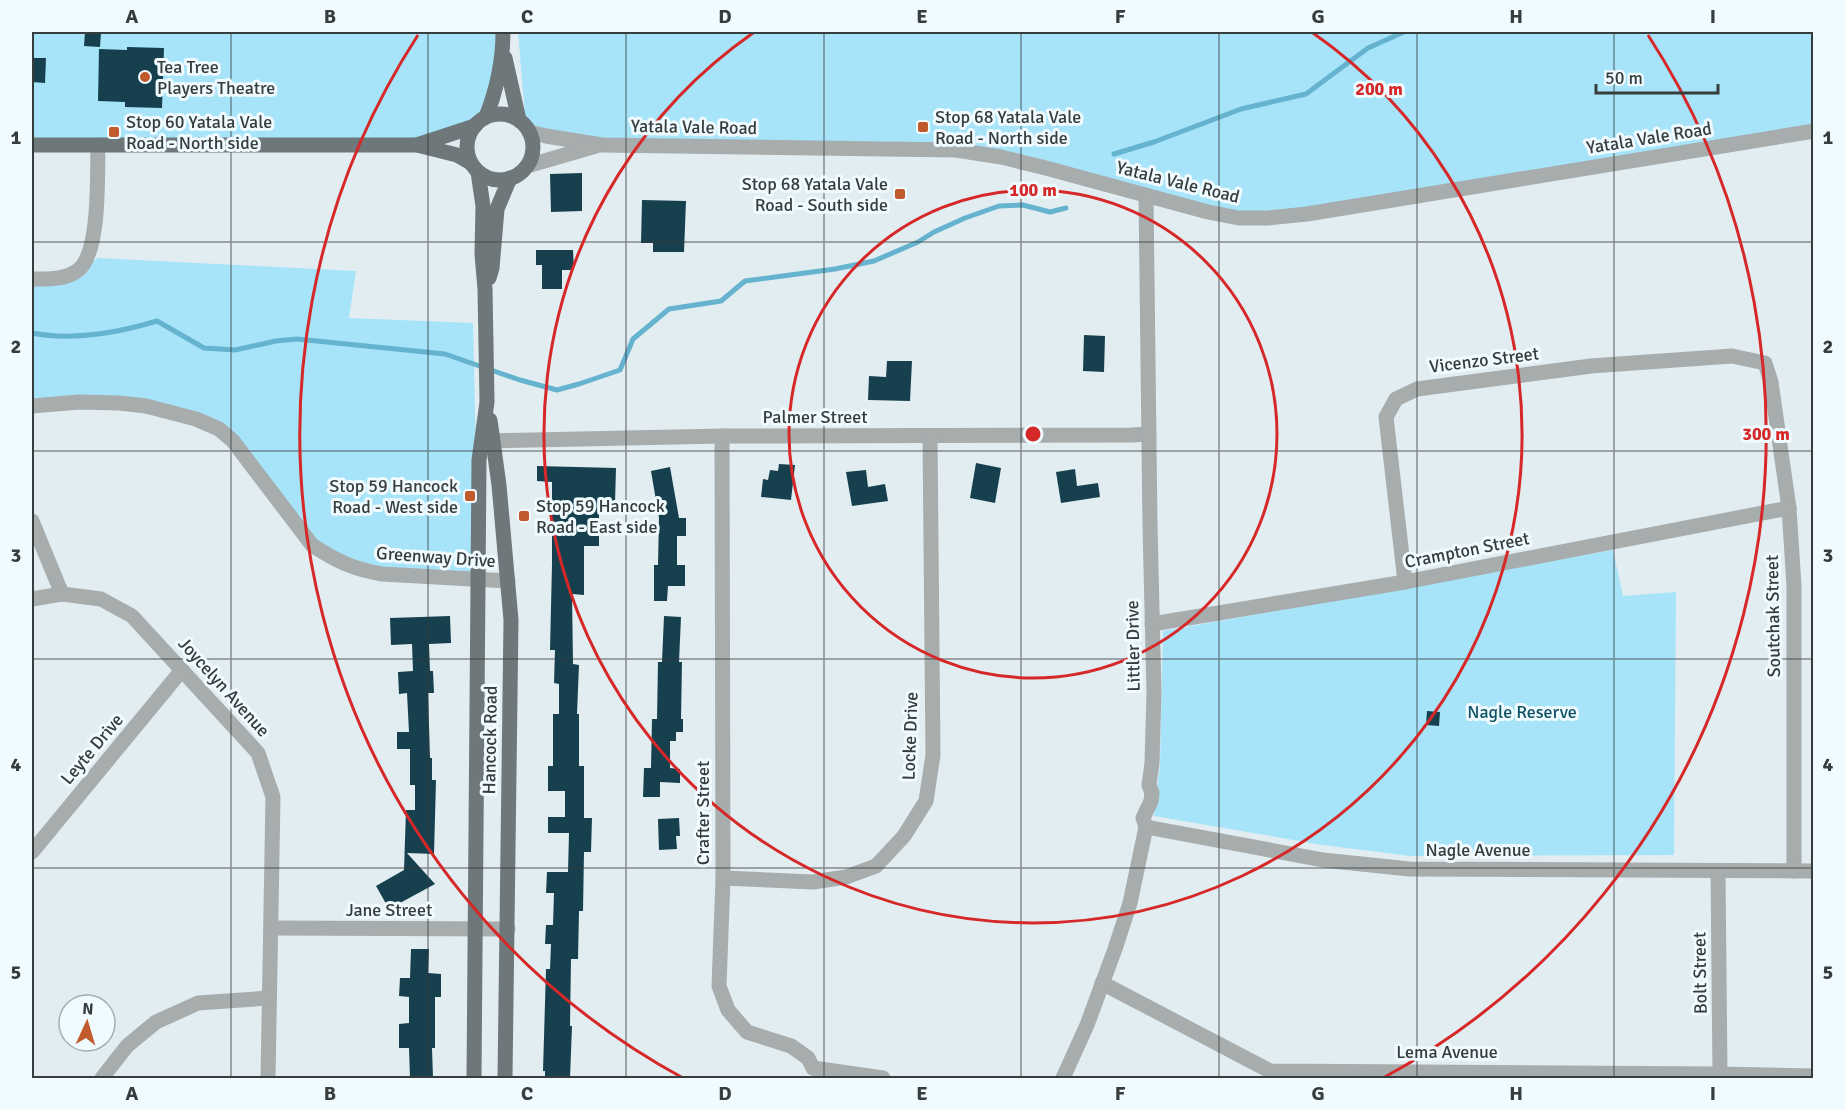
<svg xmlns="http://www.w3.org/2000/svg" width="1845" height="1110" viewBox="0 0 1845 1110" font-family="Signika,sans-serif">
  <rect width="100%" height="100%" fill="#e2edf1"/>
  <g fill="#a7e4fa">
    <path d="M 32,32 L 503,32 L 486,117 L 444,137 L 417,145 L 32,145 Z"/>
    <path d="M 518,32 L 1813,32 L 1813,132 L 1239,218 L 1001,157 L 582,150 L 526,127 Z"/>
    <path d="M 99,258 L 356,271 L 349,318 L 473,323 L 479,580 L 412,577 L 330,557 L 233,441 L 146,406 L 32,409 L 32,279 L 52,279 Z"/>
    <path d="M 1613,550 L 1623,596 L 1676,592 L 1674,855 L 1410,856 L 1323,845 L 1154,816 L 1160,765 L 1163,631 Z"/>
  </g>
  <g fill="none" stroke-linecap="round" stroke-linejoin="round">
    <g stroke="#65b3ce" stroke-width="5">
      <path d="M 1114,154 L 1154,142 L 1241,109 L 1306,94 L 1368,48 L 1404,32"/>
      <path d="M 32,333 C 73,341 117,333 157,321 L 204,348 L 235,350 L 276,341 L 297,339 L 445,354 L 520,380 L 557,390 L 579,384 L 620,370 L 633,339 L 669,309 L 721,301 L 745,281 L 835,269 L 874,261 L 918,242 L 934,232 L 965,218 L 999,206 L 1023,205 L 1050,212 L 1066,208"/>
    </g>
  </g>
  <g fill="#16404e">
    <path d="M 85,32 L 101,32 L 100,47 L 84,46 Z"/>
    <path d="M 127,47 L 164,48 L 162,108 L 125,107 L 125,102 L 98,101 L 99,49 L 127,50 Z"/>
    <path d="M 32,58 L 46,58 L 45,83 L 32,82 Z"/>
    <path d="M 582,173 L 582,211 L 551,212 L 550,174 Z"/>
    <path d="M 642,200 L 686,201 L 684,252 L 653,252 L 653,243 L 641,243 Z"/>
    <path d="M 536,250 L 573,250 L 574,270 L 562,270 L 562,289 L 542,289 L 542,265 L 536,265 Z"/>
    <path d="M 1084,335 L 1105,336 L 1104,372 L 1083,371 Z"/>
    <path d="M 887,361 L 912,361 L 910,401 L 868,400 L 869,376 L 886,377 Z"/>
    <path d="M 976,463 L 1001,468 L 995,503 L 970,498 Z"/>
    <path d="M 779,464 L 795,465 L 791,500 L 761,497 L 763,479 L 768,480 L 770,470 L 778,471 Z"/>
    <path d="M 537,466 L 616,468 L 615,503 L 599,503 L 599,546 L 584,546 L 584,595 L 572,594 L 573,664 L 579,665 L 577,714 L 579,714 L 579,766 L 584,766 L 584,818 L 592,818 L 591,852 L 584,852 L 583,911 L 579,911 L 578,959 L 571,959 L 570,1026 L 572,1026 L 570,1078 L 545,1078 L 545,1071 L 543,1071 L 546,969 L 550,969 L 551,944 L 545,944 L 546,925 L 553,925 L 554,893 L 546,893 L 547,872 L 568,872 L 569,833 L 548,833 L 548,817 L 565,817 L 565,791 L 548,791 L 548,766 L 553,766 L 553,714 L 559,714 L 559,684 L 554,683 L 555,650 L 550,650 L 552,564 L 552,482 L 537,481 Z"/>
    <path d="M 670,467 L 679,518 L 686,518 L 686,536 L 677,536 L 677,565 L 685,565 L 685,586 L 668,586 L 667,601 L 654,601 L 654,565 L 658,565 L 659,518 L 651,471 Z"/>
    <path d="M 1075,469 L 1077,486 L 1098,483 L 1100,497 L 1061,503 L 1056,472 Z"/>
    <path d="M 866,470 L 868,487 L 885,484 L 888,501 L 852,506 L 846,472 Z"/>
    <path d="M 450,616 L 451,643 L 429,644 L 430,671 L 433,671 L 434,693 L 428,693 L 430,758 L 432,758 L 432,780 L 436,780 L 434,854 L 407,853 L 435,884 L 389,909 L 376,886 L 404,870 L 406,810 L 415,810 L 415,785 L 410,785 L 410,749 L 397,749 L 397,732 L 409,732 L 407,693 L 399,694 L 398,672 L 413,671 L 412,644 L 391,645 L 390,618 Z"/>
    <path d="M 664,616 L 681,617 L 679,662 L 682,662 L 681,719 L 683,719 L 683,732 L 676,732 L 676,741 L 670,741 L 670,768 L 680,769 L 680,783 L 660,782 L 660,797 L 643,797 L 644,768 L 651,768 L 652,719 L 657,719 L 658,662 L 662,662 Z"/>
    <path d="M 1427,711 L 1440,712 L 1439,726 L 1426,725 Z"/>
    <path d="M 679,818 L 680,836 L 676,836 L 677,849 L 659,850 L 658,819 Z"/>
    <path d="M 411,949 L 429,949 L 428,973 L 441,974 L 441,997 L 435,997 L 435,1048 L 432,1048 L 433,1078 L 410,1078 L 409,1048 L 399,1048 L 399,1024 L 409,1023 L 409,997 L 399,996 L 400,978 L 410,978 Z"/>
  </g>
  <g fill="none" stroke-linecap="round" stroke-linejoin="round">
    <g stroke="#a7acad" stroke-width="15">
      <path d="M 529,132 L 546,136 L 602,145 L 956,150 L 1001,157 L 1042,167 L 1208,212 L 1239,218 L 1268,218 L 1307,214 L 1814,131"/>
      <path d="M 527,166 L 596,146"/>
      <path d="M 32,279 C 46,279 64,280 77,271 C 101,255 97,173 98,145"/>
      <path d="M 32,406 L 79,402 L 119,403 L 146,406 L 196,419 L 219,429 L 233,441 L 312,545 C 336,561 353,569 382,574 L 508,581"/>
      <path d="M 722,436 L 723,878 L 719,986 L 728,1010 L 747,1032 L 791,1046 L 808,1058 L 813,1068"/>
      <path d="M 482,441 L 722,436 L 1131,435 L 1149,434"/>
      <path d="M 32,521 L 62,594"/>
      <path d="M 1405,582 L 1386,417 L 1396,399 L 1417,389 L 1591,366 L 1732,356 L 1765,363 L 1771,382 L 1789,508 L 1794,586 L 1794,871"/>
      <path d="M 32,599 L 62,594 L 101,599 L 132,616 L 258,753 L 273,797 L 268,1078"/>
      <path d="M 1152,624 L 1405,582 L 1789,508"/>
      <path d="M 1146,827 L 1323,860 L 1409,869 L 1814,871"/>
      <path d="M 32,852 L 182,670"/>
      <path d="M 1718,871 L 1720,1074"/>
      <path d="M 723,878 L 813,882 L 846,877 L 876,866 L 904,836 L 926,801 L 933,755 L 930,436"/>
      <path d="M 271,928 L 508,929"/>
      <path d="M 1102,983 L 1270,1071 L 1720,1074 L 1814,1076"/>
      <path d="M 813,1068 L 883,1078"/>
      <path d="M 102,1078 L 127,1046 L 156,1022 L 198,1003 L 269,998"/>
      <path d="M 1063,1078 L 1087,1025 L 1115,949 L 1130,903 L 1146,827 L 1143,818 L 1151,801 L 1152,793 L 1149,785 L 1152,763 L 1154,692 L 1150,526 L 1146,196"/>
    </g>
    <g stroke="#6e777a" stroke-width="15">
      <path d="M 505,58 L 519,120"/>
      <circle cx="500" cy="147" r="33"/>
      <path d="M 486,117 C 497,89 503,62 503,32"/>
      <path d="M 32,145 L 417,145 L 457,155 L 471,163"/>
      <path d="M 417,145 L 475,126"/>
      <path d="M 489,278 L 492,268 L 497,209 L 510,178"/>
      <path d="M 490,420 L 499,485 L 511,620 L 505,1078"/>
      <path d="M 474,1078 L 479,460 L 487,402 L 485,289 L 482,254 L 483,206 L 478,172"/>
    </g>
  </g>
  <path fill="none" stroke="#373c3d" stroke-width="1.5" stroke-opacity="0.55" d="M 231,32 L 231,1078M 428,32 L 428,1078M 626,32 L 626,1078M 824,32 L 824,1078M 1021,32 L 1021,1078M 1219,32 L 1219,1078M 1417,32 L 1417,1078M 1614,32 L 1614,1078M 32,242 L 1814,242M 32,451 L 1814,451M 32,659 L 1814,659M 32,868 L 1814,868"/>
  <g fill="none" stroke="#d62828" stroke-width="3">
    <circle cx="1033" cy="434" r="244"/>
    <path d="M1313 33A489 489 0 1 1 753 33"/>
    <path d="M683 1078A733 733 0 0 1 418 35M1648 35A733 733 0 0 1 1383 1078"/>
  </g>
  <g fill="#c15b2e" stroke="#effbff" stroke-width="2">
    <circle cx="145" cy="77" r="6"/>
    <rect x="917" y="121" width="12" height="12" rx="3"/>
    <rect x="108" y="126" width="12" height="12" rx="3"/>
    <rect x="894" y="188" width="12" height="12" rx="3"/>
    <rect x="464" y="490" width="12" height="12" rx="3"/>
    <rect x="518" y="510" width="12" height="12" rx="3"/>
  </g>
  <g text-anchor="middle" stroke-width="6" stroke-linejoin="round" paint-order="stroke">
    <g font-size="18" fill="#373c3d" stroke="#effbff" text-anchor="start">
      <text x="157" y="73">Tea Tree<tspan x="157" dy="21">Players Theatre</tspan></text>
      <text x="935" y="123">Stop 68 Yatala Vale<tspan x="935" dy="21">Road - North side</tspan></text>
      <text x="126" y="128">Stop 60 Yatala Vale<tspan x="126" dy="21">Road - North side</tspan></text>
      <text x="888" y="190" text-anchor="end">Stop 68 Yatala Vale<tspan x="888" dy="21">Road - South side</tspan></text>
      <text x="458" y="492" text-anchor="end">Stop 59 Hancock<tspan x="458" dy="21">Road - West side</tspan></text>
      <text x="536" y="512">Stop 59 Hancock<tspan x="536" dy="21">Road - East side</tspan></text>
    </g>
    <g font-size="18" fill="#373c3d" stroke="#effbff">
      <text transform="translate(694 127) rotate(1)" y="6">Yatala Vale Road</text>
      <text transform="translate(1649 138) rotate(-9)" y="6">Yatala Vale Road</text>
      <text transform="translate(1178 182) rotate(14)" y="6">Yatala Vale Road</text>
      <text transform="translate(1484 360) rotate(-7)" y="6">Vicenzo Street</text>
      <text x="815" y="423">Palmer Street</text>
      <text transform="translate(1467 550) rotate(-11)" y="6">Crampton Street</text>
      <text transform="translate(436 557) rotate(4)" y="6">Greenway Drive</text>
      <text transform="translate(1773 616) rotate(-91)" y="6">Soutchak Street</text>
      <text transform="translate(1133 646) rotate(-91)" y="6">Littler Drive</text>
      <text transform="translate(224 687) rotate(48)" y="6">Joycelyn Avenue</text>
      <text transform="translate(910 736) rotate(-88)" y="6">Locke Drive</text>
      <text transform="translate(490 740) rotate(-89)" y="6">Hancock Road</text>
      <text transform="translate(92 749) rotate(-50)" y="6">Leyte Drive</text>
      <text transform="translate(703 813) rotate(-90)" y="6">Crafter Street</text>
      <text x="1478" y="856">Nagle Avenue</text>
      <text x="389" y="916">Jane Street</text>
      <text transform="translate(1700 973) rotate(-91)" y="6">Bolt Street</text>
      <text x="1447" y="1058">Lema Avenue</text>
    </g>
    <g font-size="18" fill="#115366" stroke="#effbff">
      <text x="1522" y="718">Nagle Reserve</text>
    </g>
  </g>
  <circle cx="1033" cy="434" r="9" fill="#d62828" stroke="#effbff" stroke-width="3"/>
  <g font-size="18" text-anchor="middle" font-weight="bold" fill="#d62828" stroke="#effbff" stroke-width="6" stroke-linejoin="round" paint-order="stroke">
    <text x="1379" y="95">200 m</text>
    <text x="1033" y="196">100 m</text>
    <text x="1766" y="440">300 m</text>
  </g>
  <rect width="1845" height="1110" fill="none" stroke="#effbff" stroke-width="66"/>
  <g transform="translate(87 1023) rotate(4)"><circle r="28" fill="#effbff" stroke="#a5afb1" stroke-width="1.5"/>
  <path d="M0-4.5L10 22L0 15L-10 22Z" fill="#c15b2e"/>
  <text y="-9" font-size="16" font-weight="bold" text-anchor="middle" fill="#373c3d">N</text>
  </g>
  <path d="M1596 84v9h122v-9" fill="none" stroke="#373c3d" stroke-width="3"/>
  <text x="1605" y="84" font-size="18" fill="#373c3d" stroke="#effbff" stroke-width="4.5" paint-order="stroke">50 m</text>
  <rect x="33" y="33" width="1779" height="1044" fill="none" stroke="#373c3d" stroke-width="2"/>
  <g font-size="20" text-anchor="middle" font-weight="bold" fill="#373c3d">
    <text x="132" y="23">A</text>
    <text x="330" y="23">B</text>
    <text x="527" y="23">C</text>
    <text x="725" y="23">D</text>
    <text x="922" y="23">E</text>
    <text x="1120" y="23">F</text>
    <text x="1318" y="23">G</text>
    <text x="1516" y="23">H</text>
    <text x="1713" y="23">I</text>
    <text x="16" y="144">1</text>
    <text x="1828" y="144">1</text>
    <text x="16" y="353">2</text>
    <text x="1828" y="353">2</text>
    <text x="16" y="562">3</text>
    <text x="1828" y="562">3</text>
    <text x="16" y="771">4</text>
    <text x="1828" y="771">4</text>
    <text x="16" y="979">5</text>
    <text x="1828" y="979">5</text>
    <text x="132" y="1100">A</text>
    <text x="330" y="1100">B</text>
    <text x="527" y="1100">C</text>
    <text x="725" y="1100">D</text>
    <text x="922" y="1100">E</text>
    <text x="1120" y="1100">F</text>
    <text x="1318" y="1100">G</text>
    <text x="1516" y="1100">H</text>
    <text x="1713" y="1100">I</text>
  </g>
</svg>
